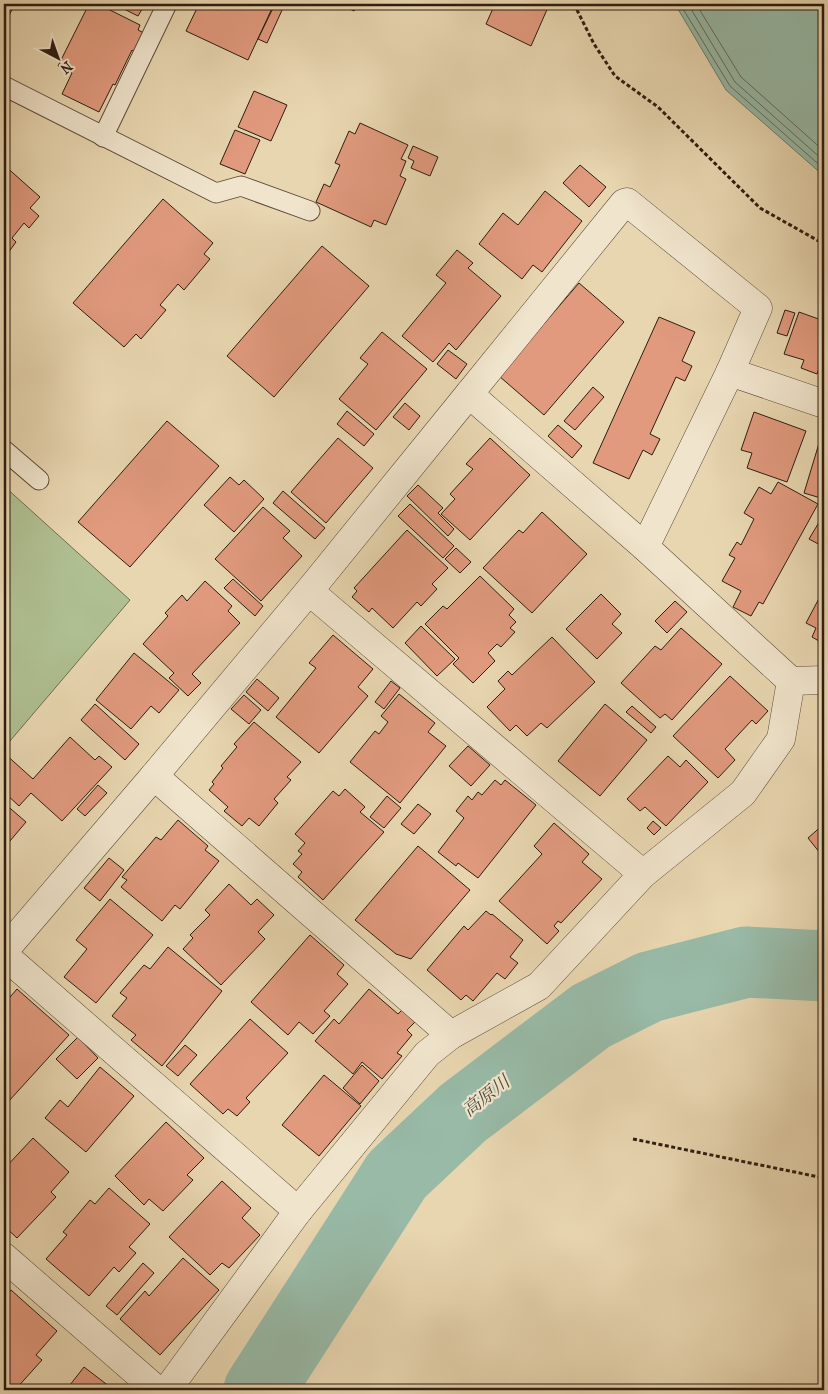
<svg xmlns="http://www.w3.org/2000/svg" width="828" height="1394" viewBox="0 0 828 1394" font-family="'IM FELL French Canon','Noto Serif JP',serif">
  <rect width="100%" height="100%" fill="#e8d6b0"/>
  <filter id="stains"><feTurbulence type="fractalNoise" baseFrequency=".004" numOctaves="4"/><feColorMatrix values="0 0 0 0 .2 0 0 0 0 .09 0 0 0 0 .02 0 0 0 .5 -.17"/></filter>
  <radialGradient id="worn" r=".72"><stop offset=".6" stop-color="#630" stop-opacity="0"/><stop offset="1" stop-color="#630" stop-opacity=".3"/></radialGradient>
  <path fill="#afbf91" stroke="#6e6e50" d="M 4,486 L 130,600 L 4,748 Z"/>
  <path fill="#98baa7" stroke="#6d7b6b" d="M 675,4 L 824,4 L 824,176 L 726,90 Z"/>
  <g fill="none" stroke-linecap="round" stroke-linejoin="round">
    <g stroke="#626b5c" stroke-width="1">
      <path d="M 680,4 L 730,86 L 824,169"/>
      <path d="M 688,4 L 735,82 L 824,161"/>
      <path d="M 696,4 L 741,77 L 824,151"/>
    </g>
    <path stroke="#98baa7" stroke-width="71" d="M 259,1390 L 397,1175 L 463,1113 L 591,1016 L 649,987 L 746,962 L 824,966"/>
  </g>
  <g fill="#e19a7e" stroke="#2d1c10">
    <path d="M 4,4 L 15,4 L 4,25 Z"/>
    <path d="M 89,4 L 98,4 L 140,25 L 138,30 L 146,34 L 136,53 L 132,50 L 115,85 L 113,84 L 99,112 L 62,94 L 72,73 L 58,66 Z"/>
    <path d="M 114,4 L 145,4 L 138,16 Z"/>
    <path d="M 199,4 L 204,4 L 218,10 L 221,4 L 274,4 L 248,60 L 186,31 Z"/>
    <path d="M 275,4 L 283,8 L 267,43 L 258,39 Z"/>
    <path d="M 340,4 L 358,4 L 354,11 Z"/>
    <path d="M 495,4 L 546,4 L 549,5 L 531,46 L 486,24 Z"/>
    <path d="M 254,91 L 287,105 L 271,141 L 238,127 Z"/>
    <path d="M 360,123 L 408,145 L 401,159 L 406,161 L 400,176 L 406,179 L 386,225 L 374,220 L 371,227 L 316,202 L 324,184 L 330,187 L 340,165 L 335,163 L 349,131 L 355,134 Z"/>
    <path d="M 235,130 L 260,140 L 245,174 L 220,164 Z"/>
    <path d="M 413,146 L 438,157 L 430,176 L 411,168 L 414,161 L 408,158 Z"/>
    <path d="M 4,165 L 40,197 L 30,208 L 39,216 L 29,228 L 24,223 L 12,238 L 16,242 L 8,253 L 4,250 Z"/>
    <path d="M 580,165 L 606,187 L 589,207 L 563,183 Z"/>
    <path d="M 545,191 L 582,221 L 542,272 L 533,265 L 522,279 L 479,244 L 503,213 L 518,225 Z"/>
    <path d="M 163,199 L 213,243 L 204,254 L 210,259 L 184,290 L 178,284 L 160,305 L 166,310 L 141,339 L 136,334 L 124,347 L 73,303 Z"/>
    <path d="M 322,246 L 369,286 L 274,397 L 227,356 Z"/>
    <path d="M 457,250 L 473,263 L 468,268 L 501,296 L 456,350 L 449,343 L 433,362 L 402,336 L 446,283 L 436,275 Z"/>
    <path d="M 579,283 L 624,322 L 544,415 L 499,376 Z"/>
    <path d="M 785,310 L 795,313 L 787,336 L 777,333 Z"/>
    <path d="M 799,312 L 824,321 L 824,368 L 820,366 L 817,374 L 801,368 L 804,360 L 784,354 Z"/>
    <path d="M 659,317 L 695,332 L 682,361 L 692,366 L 685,381 L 676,377 L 650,434 L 660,439 L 652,455 L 643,450 L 629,479 L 593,463 Z"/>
    <path d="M 382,332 L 427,369 L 376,430 L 339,399 L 368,364 L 360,358 Z"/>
    <path d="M 448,350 L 467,364 L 456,379 L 437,364 Z"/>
    <path d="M 593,387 L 604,397 L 575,430 L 564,421 Z"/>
    <path d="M 405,403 L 420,416 L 409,430 L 393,417 Z"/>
    <path d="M 347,411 L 374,434 L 364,446 L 337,424 Z"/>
    <path d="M 754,412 L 806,431 L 787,482 L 747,468 L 752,453 L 741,450 Z"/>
    <path d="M 167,421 L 219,466 L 130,567 L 78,522 Z"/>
    <path d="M 558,425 L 582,446 L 572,458 L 548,436 Z"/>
    <path d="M 338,438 L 373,468 L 326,523 L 291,492 Z"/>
    <path d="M 490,438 L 530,475 L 470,540 L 441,514 L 455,499 L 450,494 L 473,469 L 466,464 Z"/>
    <path d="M 820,440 L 824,441 L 824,499 L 804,493 Z"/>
    <path d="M 230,477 L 239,485 L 244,480 L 264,499 L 234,532 L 204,505 Z"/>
    <path d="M 778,482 L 818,504 L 763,604 L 759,602 L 751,616 L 733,607 L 741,591 L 722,581 L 735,558 L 729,555 L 737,542 L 741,545 L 754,519 L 744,513 L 759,487 L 771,494 Z"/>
    <path d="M 418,485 L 443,508 L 438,513 L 454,529 L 448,536 L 407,496 Z"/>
    <path d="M 283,491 L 325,528 L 315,539 L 273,503 Z"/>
    <path d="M 410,504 L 454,546 L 443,558 L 398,516 Z"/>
    <path d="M 263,507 L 290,531 L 283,538 L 302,556 L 261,601 L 215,559 Z"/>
    <path d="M 542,512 L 587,554 L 532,613 L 483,568 L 519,530 L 523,533 Z"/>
    <path d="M 824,514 L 824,547 L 809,539 Z"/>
    <path d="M 407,530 L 448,568 L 432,584 L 437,589 L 421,606 L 417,602 L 393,628 L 372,608 L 369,612 L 352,597 L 357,591 L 354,588 Z"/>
    <path d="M 456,548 L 471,562 L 460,573 L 445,559 Z"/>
    <path d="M 480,576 L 514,609 L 509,615 L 516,622 L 510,628 L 515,632 L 501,647 L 497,644 L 488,653 L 495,661 L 473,683 L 453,664 L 459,658 L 425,624 L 443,606 L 447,609 Z"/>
    <path d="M 233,579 L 263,606 L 255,616 L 224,588 Z"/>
    <path d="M 205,581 L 232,606 L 228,611 L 240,623 L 192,674 L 201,683 L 188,696 L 169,678 L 174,673 L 143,644 L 168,616 L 165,613 L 182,595 L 187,601 Z"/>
    <path d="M 824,589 L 824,644 L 812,637 L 816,628 L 806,623 Z"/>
    <path d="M 601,594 L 621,614 L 612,624 L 622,633 L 597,659 L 566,629 Z"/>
    <path d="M 675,601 L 687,612 L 667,633 L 655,621 Z"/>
    <path d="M 421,626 L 455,659 L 437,676 L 405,643 Z"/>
    <path d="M 681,628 L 722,664 L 672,720 L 665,714 L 660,718 L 621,683 L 655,646 L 661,650 Z"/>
    <path d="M 333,635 L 373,669 L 358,687 L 368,696 L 319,753 L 276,717 L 316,668 L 309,663 Z"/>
    <path d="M 552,637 L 595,682 L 547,728 L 541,723 L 527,736 L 516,725 L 510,731 L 487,707 L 505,689 L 498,681 L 508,671 L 512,675 Z"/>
    <path d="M 134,653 L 179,690 L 159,713 L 151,706 L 131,729 L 96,700 Z"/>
    <path d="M 730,676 L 768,711 L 756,724 L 752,720 L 725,749 L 735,760 L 718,778 L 673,736 Z"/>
    <path d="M 257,679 L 279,698 L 268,711 L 246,692 Z"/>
    <path d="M 391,681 L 400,688 L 384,709 L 375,702 Z"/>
    <path d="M 399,694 L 435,723 L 428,732 L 446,746 L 400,803 L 350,762 L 375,731 L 379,734 L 388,722 L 381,716 Z"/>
    <path d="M 244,695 L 261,710 L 249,724 L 231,709 Z"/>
    <path d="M 95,704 L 139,744 L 125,760 L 81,720 Z"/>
    <path d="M 605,704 L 647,740 L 600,796 L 558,761 Z"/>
    <path d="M 632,706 L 656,727 L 651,733 L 626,712 Z"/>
    <path d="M 254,722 L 301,762 L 287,777 L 291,780 L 274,799 L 278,803 L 259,826 L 249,818 L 242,826 L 224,811 L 228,807 L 209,790 L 214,784 L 212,782 L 223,768 L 221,766 L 237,747 L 234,744 Z"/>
    <path d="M 70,737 L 95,760 L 99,756 L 112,767 L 62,821 L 31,793 L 19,806 L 4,792 L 4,753 L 33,779 Z"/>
    <path d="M 468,746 L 490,765 L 471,786 L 449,766 Z"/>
    <path d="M 668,756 L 680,767 L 686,760 L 708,782 L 666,826 L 645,807 L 640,811 L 627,799 Z"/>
    <path d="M 495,780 L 501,785 L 505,780 L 536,805 L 478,878 L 458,863 L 456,866 L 438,852 L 464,818 L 456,811 L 468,796 L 472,800 L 478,792 L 482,795 Z"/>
    <path d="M 98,785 L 107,793 L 85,816 L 77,809 Z"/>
    <path d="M 345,789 L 365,807 L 360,812 L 384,832 L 323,900 L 298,877 L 302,872 L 293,864 L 302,854 L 298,851 L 305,843 L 295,834 L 333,791 L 339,796 Z"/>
    <path d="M 387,796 L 401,808 L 384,828 L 370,817 Z"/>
    <path d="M 4,803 L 26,822 L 4,848 Z"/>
    <path d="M 418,804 L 431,814 L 414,834 L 401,824 Z"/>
    <path d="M 178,820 L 208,846 L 205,850 L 219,861 L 180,909 L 175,905 L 162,921 L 121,887 L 127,880 L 122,877 L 156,837 L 161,840 Z"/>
    <path d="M 653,821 L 661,828 L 654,835 L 647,828 Z"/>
    <path d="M 554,823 L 589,854 L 582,862 L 602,879 L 561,923 L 558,921 L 554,926 L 559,931 L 547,944 L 499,901 L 542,854 L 534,846 Z"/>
    <path d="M 824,824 L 824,858 L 808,838 Z"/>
    <path d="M 418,846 L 470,890 L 411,959 L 396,954 L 355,920 Z"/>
    <path d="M 109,858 L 124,870 L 100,901 L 84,888 Z"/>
    <path d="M 229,884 L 251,905 L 257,899 L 274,915 L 258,932 L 265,939 L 221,985 L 183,949 L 193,938 L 190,935 L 210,915 L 205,910 Z"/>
    <path d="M 110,899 L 153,935 L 96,1003 L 64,977 L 87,949 L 76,940 Z"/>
    <path d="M 486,911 L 491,915 L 492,914 L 523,940 L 510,957 L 518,963 L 505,979 L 497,973 L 473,1001 L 466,995 L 461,1000 L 427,970 L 464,926 L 468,930 Z"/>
    <path d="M 310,935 L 344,965 L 337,974 L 348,984 L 324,1011 L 330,1016 L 313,1034 L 299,1022 L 288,1035 L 251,1002 Z"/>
    <path d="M 168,947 L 222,991 L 162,1066 L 131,1040 L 136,1035 L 112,1016 L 127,998 L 120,993 L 144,965 L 150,969 Z"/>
    <path d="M 17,989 L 69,1035 L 8,1102 L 4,1098 L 4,1004 Z"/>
    <path d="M 369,989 L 398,1014 L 402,1010 L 415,1022 L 407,1030 L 412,1035 L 397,1053 L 402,1056 L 382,1079 L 362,1062 L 353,1074 L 315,1041 L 334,1019 L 339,1024 Z"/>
    <path d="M 250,1019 L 288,1053 L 246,1098 L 250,1102 L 237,1116 L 228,1109 L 223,1114 L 190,1084 Z"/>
    <path d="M 78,1037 L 98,1058 L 77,1079 L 56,1059 Z"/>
    <path d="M 185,1045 L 197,1055 L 178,1076 L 166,1066 Z"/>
    <path d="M 362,1065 L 379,1081 L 360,1104 L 343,1088 Z"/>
    <path d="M 100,1067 L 134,1096 L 86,1152 L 45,1118 L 60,1100 L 68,1107 Z"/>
    <path d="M 324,1075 L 361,1106 L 319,1156 L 282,1125 Z"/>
    <path d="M 166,1122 L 204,1158 L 187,1175 L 193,1180 L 163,1211 L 149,1199 L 144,1205 L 115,1176 Z"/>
    <path d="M 33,1138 L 69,1172 L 51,1192 L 56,1197 L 17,1238 L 4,1226 L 4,1169 Z"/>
    <path d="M 222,1181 L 251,1208 L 242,1218 L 260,1235 L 229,1268 L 222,1263 L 210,1275 L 169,1237 Z"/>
    <path d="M 109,1188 L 150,1224 L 129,1247 L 136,1253 L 119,1272 L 114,1267 L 89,1296 L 46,1259 L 67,1235 L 63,1232 L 90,1200 L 95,1204 Z"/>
    <path d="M 183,1258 L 219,1290 L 160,1355 L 120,1319 L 145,1291 L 149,1296 Z"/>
    <path d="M 143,1263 L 154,1273 L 117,1315 L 106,1306 Z"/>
    <path d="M 11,1290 L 57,1331 L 36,1355 L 42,1360 L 15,1390 L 4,1382 L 4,1298 Z"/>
    <path d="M 84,1367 L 114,1390 L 66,1390 Z"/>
  </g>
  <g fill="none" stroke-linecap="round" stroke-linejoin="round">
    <g stroke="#5c4a38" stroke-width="21">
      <g id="service">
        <path d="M 4,86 L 216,193 L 241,186 L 310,211"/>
        <path d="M 103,137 L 167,4"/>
        <path d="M 4,450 L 39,480"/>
      </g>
    </g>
    <g stroke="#5c4a38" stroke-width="29">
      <g id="minor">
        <path d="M 730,372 L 824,404"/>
        <path d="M 469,394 L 624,203 L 627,202 L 758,308 L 730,372 L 645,547"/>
        <path d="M 309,591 L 643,874"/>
        <path d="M 154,776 L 451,1035"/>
        <path d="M 4,951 L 154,776 L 309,591 L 469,394 L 645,547 L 791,681"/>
        <path d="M 4,955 L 298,1211"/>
        <path d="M 4,1257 L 157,1390"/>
        <path d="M 167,1390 L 298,1211 L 427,1054 L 451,1035 L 539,986 L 643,874 L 743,793 L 781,739 L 791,681 L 824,680"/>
      </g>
    </g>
    <g stroke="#2d1c10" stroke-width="3" stroke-dasharray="4 2.5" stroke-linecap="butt">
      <path d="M 574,4 L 594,44 L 615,76 L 658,107 L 760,208 L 824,244"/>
      <path d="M 633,1139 L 824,1178"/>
    </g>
    <use href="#service" stroke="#f0e4cc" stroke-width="19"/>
    <use href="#minor" stroke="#f0e4cc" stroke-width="28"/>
  </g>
  <g text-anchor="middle" stroke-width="4.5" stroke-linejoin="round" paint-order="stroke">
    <g font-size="18" font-style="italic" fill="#4d4b3d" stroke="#f0e4cc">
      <text transform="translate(486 1096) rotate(-38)" y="6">高原川</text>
    </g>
  </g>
  <rect width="828" height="1394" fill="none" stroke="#e8d6b0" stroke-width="20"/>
  <rect x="5" y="5" width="818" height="1384" fill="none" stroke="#2d1c10" stroke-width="2.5"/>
  <rect x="10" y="10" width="808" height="1374" fill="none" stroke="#2d1c10"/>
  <g transform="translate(58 58) rotate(139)" stroke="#f0e4cc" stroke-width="4" paint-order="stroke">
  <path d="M0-4L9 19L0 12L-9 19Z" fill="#2d1c10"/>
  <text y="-8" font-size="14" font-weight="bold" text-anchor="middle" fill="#2d1c10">N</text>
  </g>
  <rect width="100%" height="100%" filter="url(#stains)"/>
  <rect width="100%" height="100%" fill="url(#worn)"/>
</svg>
